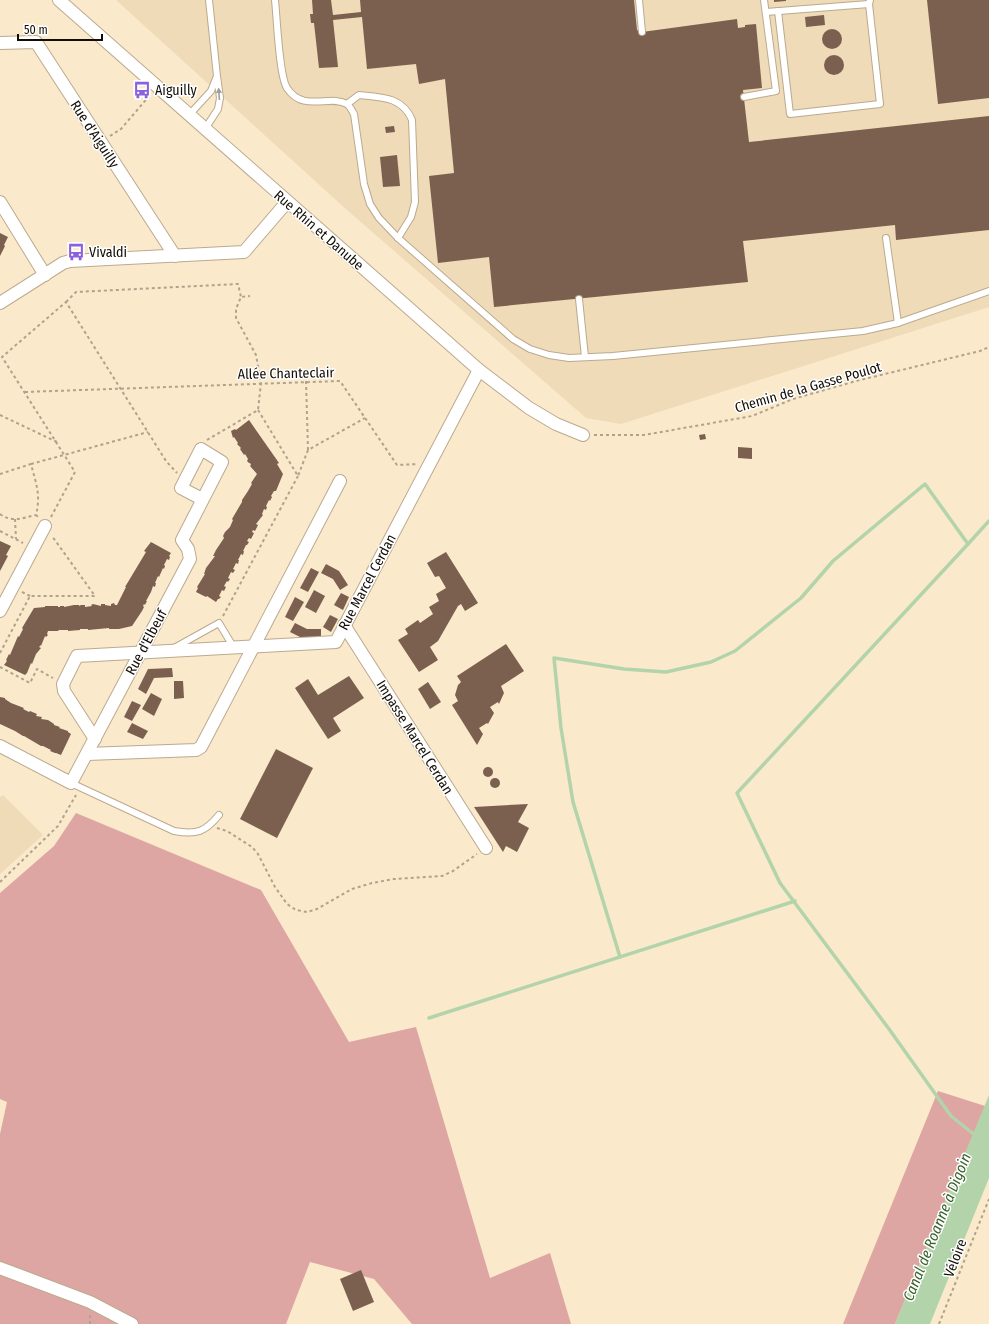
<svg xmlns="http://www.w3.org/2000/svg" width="989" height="1324" viewBox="0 0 989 1324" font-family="'Fira Sans Condensed',sans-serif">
  <rect width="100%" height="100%" fill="#fae9cb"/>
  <g fill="#efdbb7">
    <path d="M 116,0 L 989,0 L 989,307 L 621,424 L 586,418 L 347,210 Z"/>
    <path d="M 3,795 L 43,835 L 0,874 L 0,797 Z"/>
  </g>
  <g fill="#dda6a2">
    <path d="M 76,813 L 261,890 L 349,1042 L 416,1027 L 490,1278 L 550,1253 L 571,1324 L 412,1324 L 374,1279 L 310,1262 L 286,1324 L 0,1324 L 0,1134 L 7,1102 L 0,1099 L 0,893 L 54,846 Z"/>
    <path d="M 938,1091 L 985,1106 L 895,1324 L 843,1324 Z"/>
  </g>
  <path fill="#b3d4aa" d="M 989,1095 L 989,1178 L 930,1324 L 895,1324 Z"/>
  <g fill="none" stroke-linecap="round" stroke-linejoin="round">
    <g stroke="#b3d4aa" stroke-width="3.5">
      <path d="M 968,544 L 737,793 L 780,883 L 889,1029 L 951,1116 L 976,1136"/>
      <path d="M 620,957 L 573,802 L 561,728 L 554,658 L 624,669 L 666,672 L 711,662 L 735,651 L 801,598 L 833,561 L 925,484 L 968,544 L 989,521"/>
      <path d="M 429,1018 L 795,901"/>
    </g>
  </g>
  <g fill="#7b6050">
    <path d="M 312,0 L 331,0 L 333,15 L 361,12 L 360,0 L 634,0 L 637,30 L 642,32 L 737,19 L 738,28 L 745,27 L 745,25 L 756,24 L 762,88 L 743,90 L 749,142 L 989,116 L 989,230 L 896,240 L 895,225 L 743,241 L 748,282 L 494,307 L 489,257 L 438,263 L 429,176 L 454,173 L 445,79 L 419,84 L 416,64 L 367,69 L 362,17 L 333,20 L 338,67 L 319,68 L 314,23 L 311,23 L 310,14 L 313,14 Z"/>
    <path d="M 774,0 L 786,0 L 786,1 L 774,2 Z"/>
    <path d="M 927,0 L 989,0 L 989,98 L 938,104 Z"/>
    <path d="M 824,15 L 825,25 L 806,27 L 805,17 Z"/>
    <circle cx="832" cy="39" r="10"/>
    <circle cx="834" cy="65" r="10"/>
    <path d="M 394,126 L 395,132 L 386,133 L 385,127 Z"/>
    <path d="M 397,155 L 400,186 L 383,187 L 380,157 Z"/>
    <path d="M 0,233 L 8,237 L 4,245 L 5,246 L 0,256 Z"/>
    <path d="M 249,420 L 279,463 L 277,464 L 283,474 L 276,491 L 274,491 L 271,496 L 272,497 L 270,501 L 269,500 L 266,506 L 267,507 L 266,510 L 264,509 L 262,514 L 263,515 L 256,524 L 258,525 L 255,531 L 253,530 L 252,532 L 254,533 L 251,539 L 249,538 L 247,541 L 249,542 L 247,545 L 246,545 L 243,551 L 244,551 L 243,555 L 241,554 L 238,560 L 239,560 L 238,564 L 236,563 L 233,569 L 235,570 L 233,573 L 231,572 L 228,578 L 230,579 L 228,582 L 227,581 L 224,586 L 226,587 L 224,591 L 222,590 L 219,596 L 221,597 L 219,599 L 218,599 L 216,602 L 207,596 L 206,597 L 196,592 L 198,588 L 197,587 L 205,574 L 204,574 L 206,568 L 215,556 L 213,556 L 216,550 L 224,538 L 223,536 L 225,532 L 230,527 L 233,520 L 232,519 L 242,502 L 242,500 L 248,491 L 252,484 L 251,483 L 257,474 L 250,466 L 251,465 L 250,463 L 249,463 L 247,461 L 248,459 L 245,454 L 244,455 L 240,449 L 241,448 L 237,444 L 238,443 L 234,437 L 233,438 L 231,431 L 235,429 L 236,430 Z"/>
    <path d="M 705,434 L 706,439 L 700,440 L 699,435 Z"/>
    <path d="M 738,447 L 752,448 L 752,459 L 738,458 Z"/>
    <path d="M 0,541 L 11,546 L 6,555 L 8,556 L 0,571 Z"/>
    <path d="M 151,542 L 171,553 L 169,556 L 170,557 L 169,560 L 167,559 L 164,565 L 165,566 L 164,569 L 163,568 L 159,577 L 158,576 L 155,583 L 156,583 L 155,587 L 153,586 L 151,592 L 146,601 L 147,601 L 145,605 L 144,604 L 143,606 L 144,607 L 142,611 L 132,626 L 119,629 L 109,629 L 109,628 L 88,630 L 88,629 L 80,629 L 80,630 L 68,631 L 68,630 L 59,630 L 58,631 L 48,631 L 47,634 L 48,635 L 46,637 L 45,636 L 41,646 L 41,645 L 39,647 L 41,648 L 36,654 L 32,664 L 31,663 L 27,673 L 25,675 L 4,665 L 7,661 L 6,660 L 9,654 L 10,655 L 18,636 L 19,637 L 23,629 L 22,628 L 34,608 L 45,607 L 45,606 L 58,606 L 58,607 L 60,607 L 60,606 L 64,606 L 64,607 L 74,605 L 79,605 L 79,606 L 81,605 L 85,605 L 85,607 L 92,606 L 91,605 L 93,604 L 101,606 L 101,604 L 105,604 L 105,605 L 111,606 L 111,604 L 114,603 L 115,605 L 117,605 L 126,587 L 125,587 L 146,552 L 144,551 Z"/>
    <path d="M 446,552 L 478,603 L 465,611 L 461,604 L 458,606 L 438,641 L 430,647 L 438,660 L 419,672 L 398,640 L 408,634 L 405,629 L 418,620 L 420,623 L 433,614 L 429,607 L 439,601 L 436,594 L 446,588 L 439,576 L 435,577 L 427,563 Z"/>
    <path d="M 326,564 L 339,571 L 348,585 L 340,590 L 333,579 L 321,573 Z"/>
    <path d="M 311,568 L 319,572 L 308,592 L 300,588 Z"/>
    <path d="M 314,590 L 325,596 L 316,613 L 305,607 Z"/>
    <path d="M 341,593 L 349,597 L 343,610 L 334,605 Z"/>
    <path d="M 295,597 L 304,602 L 293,621 L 285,617 Z"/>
    <path d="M 330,615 L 338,619 L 331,632 L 323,627 Z"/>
    <path d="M 295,623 L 307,629 L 321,629 L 321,638 L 304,639 L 290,632 Z"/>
    <path d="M 506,644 L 524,671 L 501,686 L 504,693 L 499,704 L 498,702 L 490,707 L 494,713 L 488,724 L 487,723 L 479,728 L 483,734 L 477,745 L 452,705 L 458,701 L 455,695 L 458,685 L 461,682 L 457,676 Z"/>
    <path d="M 172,668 L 173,677 L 154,678 L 146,694 L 138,689 L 148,669 Z"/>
    <path d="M 349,676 L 364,698 L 333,718 L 341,731 L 328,739 L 295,688 L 308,679 L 318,695 Z"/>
    <path d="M 174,681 L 183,681 L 184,698 L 174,699 Z"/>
    <path d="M 428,682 L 441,702 L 430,709 L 418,689 Z"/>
    <path d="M 151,693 L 162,699 L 154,716 L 142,709 Z"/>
    <path d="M 0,697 L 5,698 L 5,699 L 11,703 L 24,708 L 23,709 L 29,712 L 30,711 L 37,714 L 36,716 L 42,717 L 41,719 L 48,720 L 54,724 L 54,725 L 60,727 L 59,728 L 68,731 L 68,732 L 71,734 L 61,755 L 56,753 L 55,753 L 50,751 L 51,750 L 43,746 L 41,746 L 24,736 L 23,736 L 15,731 L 0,724 Z"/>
    <path d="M 132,701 L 141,705 L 132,721 L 124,717 Z"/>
    <path d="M 132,723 L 148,731 L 143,739 L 127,732 Z"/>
    <path d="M 276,749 L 313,768 L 277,838 L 240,819 Z"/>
    <circle cx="488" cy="772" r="5"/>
    <circle cx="495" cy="783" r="5"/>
    <path d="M 528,804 L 518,822 L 529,828 L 517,852 L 506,846 L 503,852 L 474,807 Z"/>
    <path d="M 361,1270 L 374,1302 L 353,1311 L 340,1279 Z"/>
  </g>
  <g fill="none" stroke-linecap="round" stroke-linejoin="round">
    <g stroke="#bbaa8f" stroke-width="8">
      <g id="lane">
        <path d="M 209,0 L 217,76"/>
        <path d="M 275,0 C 277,18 279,76 287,88 C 303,113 330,94 347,104 C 350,106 352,111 354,114 L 364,184 L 370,204 L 379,218 L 398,238 L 513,339 L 530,349 L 549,355 L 569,358 L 613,356 L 863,331 L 898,323 L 989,291"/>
        <path d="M 639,0 L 642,32"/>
        <path d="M 778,11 L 790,114 L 880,104 L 869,4 L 870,0"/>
        <path d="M 766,12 L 869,4"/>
        <path d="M 744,97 L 776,91 L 764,0"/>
        <path d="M 347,104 L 359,95 C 381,97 403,97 412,120 L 415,202 L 411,217 L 398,238"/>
        <path d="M 189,115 L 211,91 L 217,76 L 220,98 L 218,109 L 205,129"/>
        <path d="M 886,238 L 898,323"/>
        <path d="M 579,299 L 585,357"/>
        <path d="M 174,648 L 219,623 L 234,648"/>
        <path d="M 71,783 L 174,831 C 197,835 205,832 219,815"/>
      </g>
    </g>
    <g stroke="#bbaa8f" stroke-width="14">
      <g id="street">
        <path d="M 59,0 L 479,370 L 529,408 L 556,424 L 583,435"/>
        <path d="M 0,43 L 36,42 L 175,256"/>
        <path d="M 0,202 L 45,275"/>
        <path d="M 0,303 L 63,263 L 70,261 L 244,252 L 287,202"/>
        <path d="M 0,611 L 45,526"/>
        <path d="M 344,625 L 486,848"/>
        <path d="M 95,739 L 64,691 L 63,684 L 77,656 L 336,642 L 479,370"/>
        <path d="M 0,746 L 71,783 L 190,559 L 188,549 L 182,540 L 222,462 L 201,449 L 181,488 L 202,499"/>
        <path d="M 87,754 L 196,750 L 201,747 L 340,481"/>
        <path d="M 0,1268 L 90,1302 L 132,1324"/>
      </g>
    </g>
    <g stroke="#b0a38c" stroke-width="2" stroke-dasharray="3 3" stroke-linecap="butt">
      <path d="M 110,136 L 121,129 L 150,95"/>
      <path d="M 66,302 L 76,292 L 238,284 L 241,297"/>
      <path d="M 306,381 L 308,450 L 365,418"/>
      <path d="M 25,392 L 340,381 L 397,465 L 418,464"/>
      <path d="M 258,410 L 298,476 L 308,450"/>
      <path d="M 0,415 L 57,442"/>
      <path d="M 594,435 L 644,435 L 752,416 L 793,399 L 856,381 L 980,351 L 989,347"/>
      <path d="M 207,440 L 258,410 L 261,383 L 256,355 L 236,318 L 236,309 L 241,297 L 250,296"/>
      <path d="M 31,464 L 148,432"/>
      <path d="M 0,474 L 31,464 C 36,484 41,494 36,515 L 39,518"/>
      <path d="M 0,514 C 12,523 22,518 36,515"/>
      <path d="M 51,517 L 75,472 L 2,357 L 66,302 L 166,461 L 177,473"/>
      <path d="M 15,519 L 16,539"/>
      <path d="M 0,531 L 23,543"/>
      <path d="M 22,592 L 30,596"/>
      <path d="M 223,616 L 298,476"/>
      <path d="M 0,653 L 30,596 L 95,596 L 52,536"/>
      <path d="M 0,667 L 30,683 L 37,669 L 53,678"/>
      <path d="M 217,828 L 227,831 L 252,847 L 258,854 L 275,887 L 287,904 L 296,910 L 307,912 L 317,909 L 352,889 L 372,883 L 394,879 L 442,876 L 453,871 L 477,854"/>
      <path d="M 0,882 L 58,826 L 76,795"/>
      <path d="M 90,1315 L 90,1324"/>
      <path d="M 939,1324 L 989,1199"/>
    </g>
    <use href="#lane" stroke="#fff" stroke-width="6"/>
    <use href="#street" stroke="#fff" stroke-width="12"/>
  </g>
  <defs><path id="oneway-solid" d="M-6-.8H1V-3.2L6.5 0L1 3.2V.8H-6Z"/></defs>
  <use fill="#a09e9b" href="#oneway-solid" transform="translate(219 94) rotate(-94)"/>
  <defs>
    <g id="bus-bare" transform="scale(1.38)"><path d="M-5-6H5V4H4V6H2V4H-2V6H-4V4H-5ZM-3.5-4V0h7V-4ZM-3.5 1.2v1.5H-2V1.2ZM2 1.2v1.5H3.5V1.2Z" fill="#8b60db" stroke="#fff" stroke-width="2.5" paint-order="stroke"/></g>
  </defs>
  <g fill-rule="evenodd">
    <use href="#bus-bare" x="142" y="90"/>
    <use href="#bus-bare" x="76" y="252"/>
  </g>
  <g text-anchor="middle" stroke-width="3" stroke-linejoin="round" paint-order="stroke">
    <g font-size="14" fill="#120d04" stroke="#fff" text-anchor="start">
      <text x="155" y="95">Aiguilly</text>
      <text x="89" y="257">Vivaldi</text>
    </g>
    <g font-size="14" fill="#120d04" stroke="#fff">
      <text transform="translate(95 134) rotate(57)" y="5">Rue d'Aiguilly</text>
      <text transform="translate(319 230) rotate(41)" y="5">Rue Rhin et Danube</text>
      <text transform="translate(286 373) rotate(-1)" y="5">Allée Chanteclair</text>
      <text transform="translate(808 387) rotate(-16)" y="5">Chemin de la Gasse Poulot</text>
      <text transform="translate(367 582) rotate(-62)" y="5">Rue Marcel Cerdan</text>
      <text transform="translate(146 642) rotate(-62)" y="5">Rue d'Elbeuf</text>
      <text transform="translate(415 737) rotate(58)" y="5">Impasse Marcel Cerdan</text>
      <text transform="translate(955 1258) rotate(-69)" y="5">Véloire</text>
    </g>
    <g font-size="15" font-style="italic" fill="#39632c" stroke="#fff">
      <text transform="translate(937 1227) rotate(-68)" y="5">Canal de Roanne à Digoin</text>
    </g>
  </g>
  <path d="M18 34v6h84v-6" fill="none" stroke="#120d04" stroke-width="2"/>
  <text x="24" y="34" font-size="12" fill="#120d04" stroke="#ffffff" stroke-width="3" paint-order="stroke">50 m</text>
</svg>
